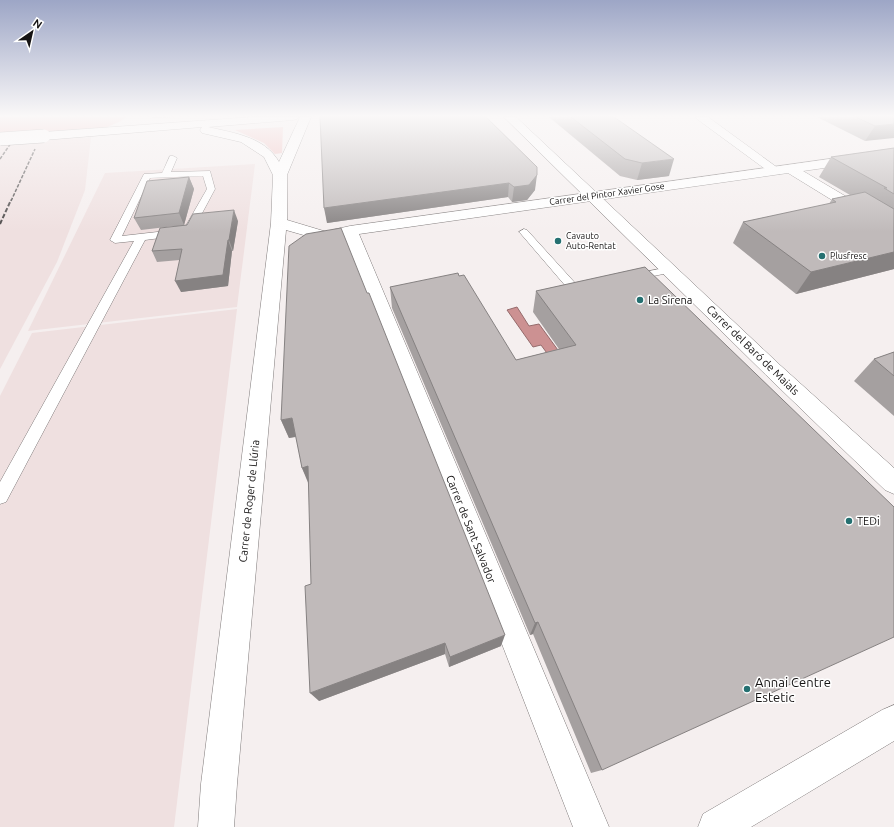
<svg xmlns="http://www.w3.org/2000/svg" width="894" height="827" viewBox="0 0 894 827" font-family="Ubuntu,sans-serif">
  <rect width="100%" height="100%" fill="#f5efef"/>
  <g fill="#efe0e0">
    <path d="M 91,137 L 85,190 L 57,262 L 0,369 L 0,143 Z"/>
    <path d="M 255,164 L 237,307 L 28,331 L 105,173 Z"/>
    <path d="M 237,309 L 174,827 L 0,827 L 0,396 L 32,333 Z"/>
  </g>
  <g fill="#efbdbd">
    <path d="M 0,117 L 126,117 L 121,121 L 105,128 L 0,135 Z"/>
    <path d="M 283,127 L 282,153 L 275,154 L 264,143 L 235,130 Z"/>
  </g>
  <path fill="#cc9192" stroke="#956b6c" d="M 517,307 L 529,326 L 539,324 L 563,357 L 552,360 L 541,345 L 533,347 L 507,310 Z"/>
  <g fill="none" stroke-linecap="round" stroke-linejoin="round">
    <g stroke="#7f7a7a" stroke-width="1">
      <g id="service">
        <path d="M 170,156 L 173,156 L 177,158 L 171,172 L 210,171 L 215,189 L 191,234 L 145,240 L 6,502 L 0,504 L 0,482 L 134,241 L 115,243 L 110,240 L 144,174 L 162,173 ZM 203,176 L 207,189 L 184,229 L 122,236 L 150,178 Z"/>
        <path d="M 524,229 L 527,230 L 576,284 L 590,284 L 592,286 L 590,288 L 573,291 L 569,290 L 521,234 L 519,232 Z"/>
        <path d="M 669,267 L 673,268 L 674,270 L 673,272 L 634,280 L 629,277 L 630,275 Z"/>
      </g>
    </g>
    <g stroke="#7f7a7a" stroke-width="1">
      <path id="pedestrian" d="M 696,117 L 708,117 L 782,171 L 780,174 L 772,174 L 697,119 Z"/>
    </g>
    <g stroke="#7f7a7a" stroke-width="1">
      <g id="minor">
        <path d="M 253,117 L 299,117 L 297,119 L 293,120 L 208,127 C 234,133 265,137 279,162 L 300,117 L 311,117 L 287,175 L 287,220 L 327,232 L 329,235 L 327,238 L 321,240 L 286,230 L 237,784 L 234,827 L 198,827 L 201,784 L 271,223 L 273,175 L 264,157 L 241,142 L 202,133 L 200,130 L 202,127 L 44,140 L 40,139 L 38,136 L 40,133 L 44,132 Z"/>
        <path d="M 894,150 L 894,158 L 803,171 L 894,225 L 894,237 L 889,235 L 788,173 L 359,234 L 609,827 L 573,827 L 344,237 L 337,238 L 332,236 L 329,233 L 332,230 L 350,226 Z"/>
        <path d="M 894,705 L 894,741 L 751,827 L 698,827 L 703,814 L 882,710 Z"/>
      </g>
    </g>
    <g stroke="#7f7a7a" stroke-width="1">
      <path id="secondary" d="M 504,117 L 516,117 L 780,365 L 894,468 L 894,494 L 885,490 L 766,375 Z"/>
    </g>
    <use href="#service" fill="#fff" fill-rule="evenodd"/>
    <use href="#pedestrian" fill="#fff" fill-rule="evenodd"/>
    <use href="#minor" fill="#fff" fill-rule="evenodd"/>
    <use href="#secondary" fill="#fff" fill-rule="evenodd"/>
    <g stroke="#494646" stroke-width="1.5" stroke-dasharray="3.5 1.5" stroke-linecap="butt">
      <path d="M 0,159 L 11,143"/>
      <path d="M 11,201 L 35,149"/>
    </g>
    <path stroke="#494646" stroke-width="2" stroke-dasharray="4.5 2" stroke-linecap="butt" d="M 0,224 L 11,200"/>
    <g stroke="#7f7a7a" stroke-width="14" stroke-linecap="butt">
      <path id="minor-bridge" d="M 0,139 L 44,136"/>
    </g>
    <use href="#minor-bridge" stroke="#fff" stroke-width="13"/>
  </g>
  <g fill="#a5a0a0">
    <path d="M 152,117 L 178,117 L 152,118 Z"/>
    <path d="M 320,117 L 535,190 L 527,200 L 512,202 L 508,197 L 327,223 Z"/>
    <path d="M 549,117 L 614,117 L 669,176 L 637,180 L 620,176 Z"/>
    <path d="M 817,117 L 894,117 L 865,141 Z"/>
    <path d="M 894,148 L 894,269 L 796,294 L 733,243 L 743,222 L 829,204 L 832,199 L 850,195 L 819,177 L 831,157 Z"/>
    <path d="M 189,177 L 194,189 L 184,225 L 238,221 L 233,251 L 232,251 L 228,286 L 181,292 L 180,260 L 157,262 L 152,251 L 175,226 L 141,230 L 134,218 Z"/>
    <path d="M 645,267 L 602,770 L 591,773 L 533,634 L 530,635 L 392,308 L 390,287 L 459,276 L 516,360 L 559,349 L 533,312 L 536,291 Z"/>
    <path d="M 894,352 L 894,416 L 854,381 L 874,359 Z"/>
    <path d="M 281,420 L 501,646 L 449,667 L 445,654 L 319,701 L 309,483 L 302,468 L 296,437 L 289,438 Z"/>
  </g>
  <g fill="#868282">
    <path d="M 894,124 L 894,138 L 865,141 L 875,126 Z"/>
    <path d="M 674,159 L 669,176 L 637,180 L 642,163 Z"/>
    <path d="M 537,175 L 535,190 L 527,200 L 512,202 L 514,187 Z"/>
    <path d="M 189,177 L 194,189 L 184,225 L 179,213 Z"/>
    <path d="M 509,183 L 508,197 L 327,223 L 324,208 Z"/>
    <path d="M 234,210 L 238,221 L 233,251 L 229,240 Z"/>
    <path d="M 228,240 L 232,251 L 228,286 L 181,292 L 175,281 Z"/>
    <path d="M 894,252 L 894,269 L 796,294 L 811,272 Z"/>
    <path d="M 292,418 L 299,436 L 289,438 L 281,420 Z"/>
    <path d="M 308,466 L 309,485 L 302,468 Z"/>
    <path d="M 538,622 L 533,634 L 530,635 L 535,623 Z"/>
    <path d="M 505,635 L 501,646 L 449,667 L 450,657 Z"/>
    <path d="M 445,643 L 445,654 L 319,701 L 310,693 Z"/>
  </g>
  <g fill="#c0baba" stroke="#868282">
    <path d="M 320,117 L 486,117 L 537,167 L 537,175 L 529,185 L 514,187 L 509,183 L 324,208 Z"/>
    <path d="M 571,117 L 614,117 L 674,159 L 642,163 L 625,159 Z"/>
    <path d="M 856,117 L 894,117 L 894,124 L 875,126 Z"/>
    <path d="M 894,148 L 894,194 L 884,188 L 887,188 L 831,157 Z"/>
    <path d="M 189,177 L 179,213 L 134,218 L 147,181 Z"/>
    <path d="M 865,192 L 894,209 L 894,252 L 811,272 L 743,222 L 836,202 L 832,199 Z"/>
    <path d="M 234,210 L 229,240 L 228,240 L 223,275 L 175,281 L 182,249 L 152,251 L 160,228 L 187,225 L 193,214 Z"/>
    <path d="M 341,228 L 367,293 L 369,293 L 505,635 L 450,657 L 445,643 L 310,693 L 305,586 L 311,584 L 308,466 L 302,468 L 292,418 L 281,420 L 289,246 L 306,234 Z"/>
    <path d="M 645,267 L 894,507 L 894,637 L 602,770 L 538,622 L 535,623 L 390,287 L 458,273 L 459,276 L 464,275 L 516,360 L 576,345 L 536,291 Z"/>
    <path d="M 894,352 L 894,376 L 874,359 Z"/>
  </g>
  <linearGradient id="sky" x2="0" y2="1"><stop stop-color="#9da6c6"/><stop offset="0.5" stop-color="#faf8f8"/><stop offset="1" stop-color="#faf8f8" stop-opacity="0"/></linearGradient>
  <rect width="894" height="232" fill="url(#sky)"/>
  <g fill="#257071" stroke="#fff" stroke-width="1.5">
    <circle cx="558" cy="241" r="4"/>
    <circle cx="822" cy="256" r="4"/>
    <circle cx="640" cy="300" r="4"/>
    <circle cx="849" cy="521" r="4"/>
    <circle cx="747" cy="689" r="4"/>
  </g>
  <g text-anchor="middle" stroke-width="3" stroke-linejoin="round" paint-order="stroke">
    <g font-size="9" fill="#151313" stroke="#fff">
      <text transform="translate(607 194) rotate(-8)" y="3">Carrer del Pintor Xavier Gose</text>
    </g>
    <g font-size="9" fill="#151313" stroke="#fff" text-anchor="start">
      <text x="566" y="239">Cavauto<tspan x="566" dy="10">Auto-Rentat</tspan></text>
      <text x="830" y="259">Plusfresc</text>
    </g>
    <g font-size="11" fill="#151313" stroke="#fff" text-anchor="start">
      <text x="648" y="304">La Sirena</text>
      <text x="857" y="525">TEDi</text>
    </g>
    <g font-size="11" fill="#151313" stroke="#fff">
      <text transform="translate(753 350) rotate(44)" y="4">Carrer del Baró de Maials</text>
      <text transform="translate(249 501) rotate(-84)" y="4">Carrer de Roger de Llúria</text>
      <text transform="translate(471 529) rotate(68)" y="4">Carrer de Sant Salvador</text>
    </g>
    <g font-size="13" fill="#151313" stroke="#fff" text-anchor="start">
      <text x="755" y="687">Annai Centre<tspan x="755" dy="15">Estetic</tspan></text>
    </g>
  </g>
  <g transform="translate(32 32) rotate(34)" stroke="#ffffff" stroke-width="3" paint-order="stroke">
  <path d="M0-3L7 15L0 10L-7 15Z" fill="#151313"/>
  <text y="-6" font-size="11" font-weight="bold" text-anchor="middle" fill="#151313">N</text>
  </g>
</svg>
